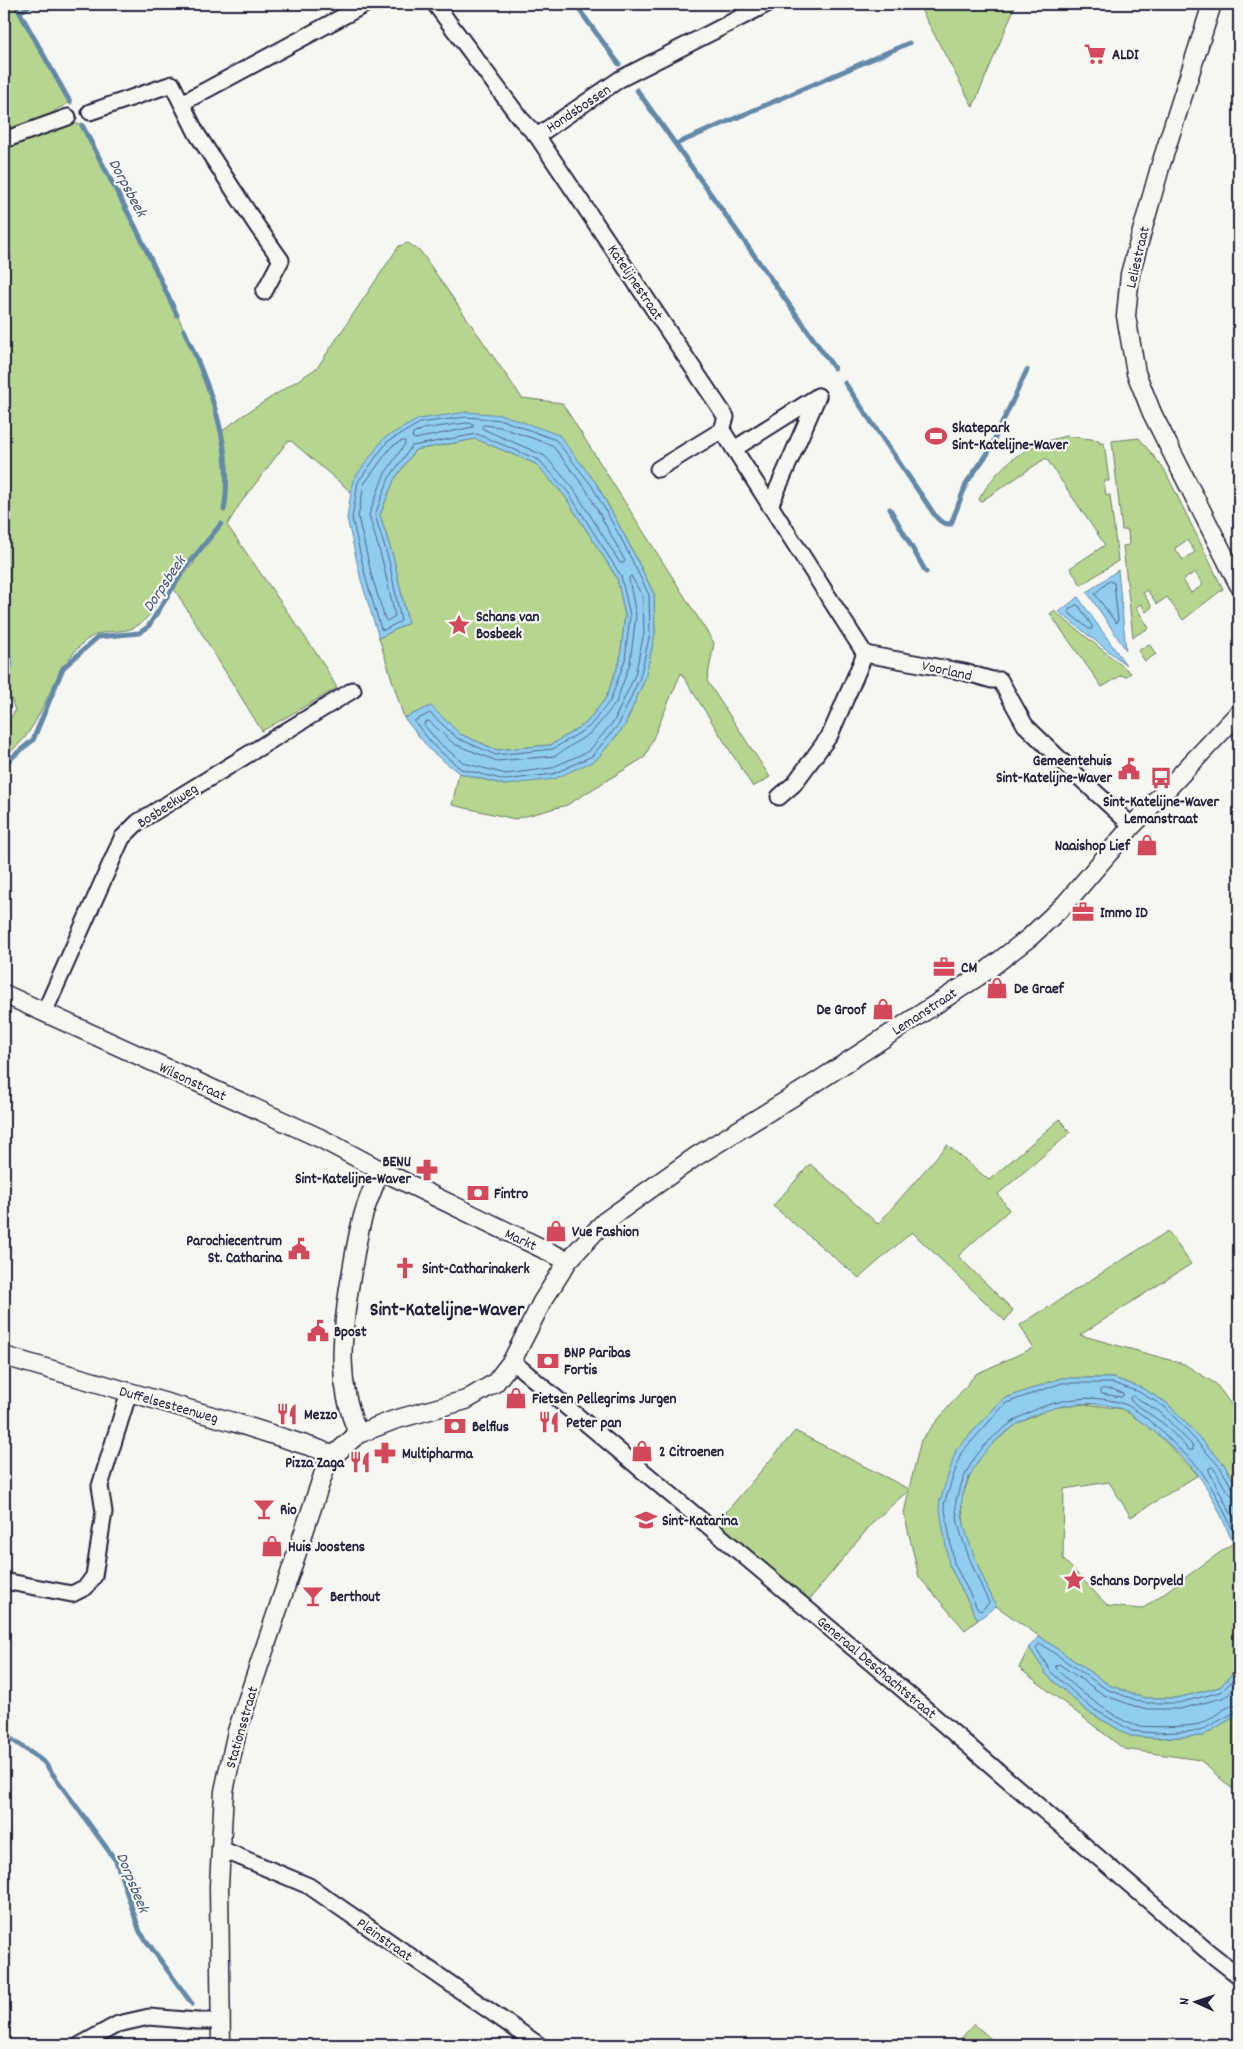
<svg xmlns="http://www.w3.org/2000/svg" width="1243" height="2049" viewBox="0 0 1243 2049" font-family="Dekko,sans-serif">
  <rect width="100%" height="100%" fill="#f6f6f2"/>
  <filter id="ink" filterUnits="userSpaceOnUse"><feTurbulence type="fractalNoise" baseFrequency=".02" numOctaves="2"/><feDisplacementMap in="SourceGraphic" scale="10" xChannelSelector="R" yChannelSelector="G"/><feConvolveMatrix kernelMatrix="1 2 1 2 8 2 1 2 1" color-interpolation-filters="sRGB"/></filter>
  <g filter="url(#ink)">
    <g fill="#b6d58f" stroke="#6c7c65" fill-rule="evenodd">
      <path d="M 4,4 L 15,4 L 70,102 L 45,117 L 4,135 Z"/>
      <path d="M 918,4 L 1016,4 L 973,107 Z"/>
      <path d="M 73,123 L 82,125 L 136,228 L 199,361 L 221,432 L 242,416 L 317,368 L 399,246 L 408,243 L 421,252 L 522,398 L 562,403 L 714,643 L 707,681 L 770,777 L 753,787 L 681,673 L 645,757 L 567,805 L 515,819 L 452,805 L 459,773 L 505,785 L 596,760 L 624,727 L 645,679 L 655,634 L 654,594 L 627,540 L 596,483 L 467,412 L 353,480 L 351,492 L 291,441 L 287,442 L 240,504 L 227,525 L 321,660 L 337,688 L 262,731 L 173,587 L 193,564 L 204,545 C 191,557 177,568 167,583 C 157,597 154,614 140,624 C 119,639 101,622 78,648 C 55,672 47,706 28,733 C 23,742 12,750 4,757 L 4,728 L 15,711 L 11,698 L 4,693 L 4,263 L 12,258 L 4,245 L 4,148 L 24,138 Z"/>
      <path d="M 1066,436 L 1099,440 L 1099,443 L 1104,443 L 1109,481 L 1104,481 L 1106,495 L 1110,495 L 1118,561 L 1081,585 L 1070,568 L 1105,545 L 1046,458 L 980,502 L 979,499 C 1000,463 1025,445 1066,436 Z"/>
      <path d="M 1139,438 L 1164,469 L 1223,589 L 1183,620 L 1167,597 L 1157,604 L 1147,590 L 1143,593 L 1152,607 L 1146,612 L 1141,604 L 1136,607 L 1149,628 L 1133,637 L 1123,546 L 1129,545 L 1128,530 L 1122,530 L 1112,441 ZM 1187,540 L 1195,552 L 1183,560 L 1175,548 ZM 1195,572 L 1203,585 L 1191,593 L 1183,580 Z"/>
      <path d="M 476,439 L 536,464 L 564,495 L 617,578 L 625,615 L 620,660 L 606,698 L 586,723 L 551,745 L 497,750 L 460,734 L 431,707 L 404,718 L 379,638 L 408,623 L 394,560 L 380,515 L 394,480 L 415,450 Z"/>
      <path d="M 1054,611 L 1131,673 L 1125,677 L 1122,675 L 1102,687 L 1050,614 Z"/>
      <path d="M 1149,644 L 1156,654 L 1145,661 L 1138,651 Z"/>
      <path d="M 1060,1119 L 1070,1133 L 998,1194 L 1009,1210 L 958,1256 L 1013,1310 L 1005,1321 L 912,1232 L 859,1278 L 773,1206 L 810,1164 L 878,1224 L 947,1145 L 989,1180 Z"/>
      <path d="M 1168,1231 L 1191,1264 L 1080,1335 L 1184,1364 L 1216,1384 L 1239,1415 L 1239,1490 L 1224,1464 L 1167,1403 L 1142,1388 L 1114,1378 L 1061,1378 L 1003,1399 L 956,1450 L 949,1565 L 978,1620 L 965,1630 L 919,1577 L 904,1513 L 909,1490 L 874,1521 L 809,1600 L 716,1524 L 795,1431 L 909,1489 L 921,1440 L 976,1374 L 1033,1348 L 1020,1325 Z"/>
      <path d="M 1085,1404 L 1123,1409 L 1157,1433 L 1198,1475 L 1131,1517 L 1109,1482 L 1064,1489 L 1063,1559 L 1108,1606 L 1142,1609 L 1233,1543 L 1239,1557 L 1239,1667 L 1220,1687 L 1177,1698 L 1145,1698 L 1109,1685 L 996,1606 L 984,1581 L 965,1532 L 961,1500 L 972,1470 L 986,1449 L 1017,1424 L 1051,1408 Z"/>
      <path d="M 1029,1647 L 1047,1675 L 1087,1711 L 1130,1736 L 1155,1738 L 1202,1736 L 1239,1714 L 1239,1795 L 1200,1760 L 1124,1749 L 1019,1668 Z"/>
      <path d="M 974,2024 L 998,2045 L 955,2045 Z"/>
    </g>
    <g fill="#90cdf1" stroke="#6489a8">
      <path d="M 467,412 L 503,415 L 559,435 L 596,483 L 627,540 L 654,594 L 655,634 L 645,679 L 624,727 L 596,760 L 554,779 L 505,785 L 459,773 L 431,751 L 404,718 L 431,706 L 460,734 L 497,750 L 551,745 L 586,723 L 606,698 L 620,660 L 625,615 L 617,578 L 564,495 L 536,464 L 476,439 L 415,450 L 394,480 L 380,515 L 394,560 L 408,623 L 379,638 L 361,580 L 347,518 L 353,480 L 384,438 L 419,419 Z"/>
      <path d="M 1118,570 L 1126,650 L 1087,592 Z"/>
      <path d="M 1078,597 L 1126,665 L 1059,612 Z"/>
      <path d="M 4,652 L 12,657 L 13,667 L 4,673 Z"/>
      <path d="M 1061,1378 L 1114,1378 L 1142,1388 L 1167,1403 L 1224,1464 L 1239,1490 L 1239,1557 C 1227,1530 1216,1500 1199,1476 C 1188,1460 1160,1435 1144,1424 C 1137,1419 1130,1412 1122,1409 C 1058,1387 975,1433 962,1499 C 957,1523 985,1583 996,1606 L 978,1620 L 949,1565 L 939,1504 L 956,1450 L 1003,1399 Z"/>
      <path d="M 1039,1636 L 1109,1685 L 1145,1698 L 1177,1698 L 1220,1687 L 1239,1667 L 1239,1714 L 1202,1736 L 1155,1738 L 1130,1736 L 1087,1711 L 1047,1675 L 1029,1647 Z"/>
    </g>
    <g fill="none" stroke-linecap="round" stroke-linejoin="round">
      <g stroke="#4e6684" stroke-width="1">
        <path d="M 467,417 L 502,420 L 556,440 L 592,486 L 623,542 L 649,595 L 650,634 L 640,677 L 619,724 L 592,756 L 553,774 L 505,780 L 461,769 L 435,747 L 414,721 L 430,713 L 457,738 L 496,755 L 553,749 L 589,727 L 610,701 L 625,660 L 630,615 L 621,576 L 568,492 L 539,460 L 477,434 L 412,446 L 389,478 L 375,515 L 389,561 L 401,621 L 384,630 L 381,629 L 366,579 L 352,518 L 358,482 L 387,442 L 420,423 Z"/>
        <path d="M 467,423 L 473,424 L 473,427 L 415,439 L 412,437 L 413,434 L 423,429 Z"/>
        <path d="M 484,425 L 500,427 L 552,445 L 586,489 L 625,561 L 624,563 L 620,563 L 573,488 L 545,456 L 483,429 L 482,427 Z"/>
        <path d="M 402,441 L 405,441 L 405,444 L 384,475 L 369,515 L 383,563 L 395,616 L 387,621 L 385,619 L 372,577 L 358,517 L 364,484 L 391,447 Z"/>
        <path d="M 631,576 L 643,597 L 644,633 L 635,675 L 614,721 L 589,751 L 551,768 L 506,774 L 464,763 L 439,743 L 424,725 L 425,722 L 429,721 L 454,744 L 497,761 L 555,756 L 592,732 L 616,703 L 630,663 L 636,615 L 629,579 Z"/>
        <path d="M 1110,581 L 1114,583 L 1118,621 L 1116,623 L 1095,594 Z"/>
        <path d="M 1076,605 L 1079,606 L 1092,626 L 1092,629 L 1089,629 L 1069,613 L 1069,610 Z"/>
        <path d="M 1102,1389 L 1112,1389 L 1122,1393 L 1124,1395 L 1121,1397 L 1102,1394 L 1100,1391 Z"/>
        <path d="M 1133,1396 L 1160,1412 L 1193,1446 L 1193,1450 L 1189,1450 L 1164,1424 L 1131,1401 L 1130,1398 Z"/>
        <path d="M 1239,1491 L 1233,1489 L 1220,1467 L 1165,1407 L 1139,1392 L 1113,1383 L 1062,1383 L 1006,1403 L 961,1453 L 944,1504 L 954,1563 L 978,1610 L 981,1611 L 989,1603 C 978,1579 953,1526 956,1500 C 957,1495 960,1490 961,1485 C 971,1459 982,1446 1003,1429 C 1035,1403 1084,1390 1124,1404 C 1140,1410 1166,1435 1177,1447 C 1186,1455 1197,1464 1203,1474 C 1218,1496 1229,1521 1239,1545"/>
        <path d="M 1239,1498 C 1224,1496 1222,1477 1212,1467 L 1209,1468 L 1209,1471 L 1239,1529"/>
        <path d="M 1239,1674 L 1221,1692 L 1178,1703 L 1144,1703 L 1106,1689 L 1041,1644 L 1039,1644 L 1036,1648 L 1051,1672 L 1090,1707 L 1132,1731 L 1155,1733 L 1200,1731 L 1239,1710"/>
        <path d="M 1239,1683 L 1228,1695 L 1222,1698 L 1180,1709 L 1143,1709 L 1104,1695 L 1059,1664 L 1055,1666 C 1064,1681 1116,1720 1134,1725 C 1144,1728 1188,1727 1199,1724 C 1213,1720 1224,1705 1239,1704"/>
      </g>
      <g stroke="#6489a8" stroke-width="5">
        <path d="M 15,4 L 70,102"/>
        <path d="M 575,4 L 619,64"/>
        <path d="M 20,12 L 32,4"/>
        <path d="M 637,90 L 834,368"/>
        <path d="M 82,125 L 136,228 L 177,315"/>
        <path d="M 676,144 L 909,43"/>
        <path d="M 184,330 C 209,384 235,449 224,510"/>
        <path d="M 845,383 L 928,505 C 934,514 939,525 951,524 L 967,482 L 988,453 L 1027,370"/>
        <path d="M 890,509 L 926,572"/>
        <path d="M 4,767 L 10,759 L 33,740 L 63,668 L 98,637 L 139,633 L 148,627 L 186,567 L 221,524"/>
        <path d="M 4,1734 L 44,1762 L 116,1861 L 140,1932 L 192,2004"/>
      </g>
      <g stroke="#22223b" stroke-width="19">
        <g id="minor">
          <path d="M 435,4 L 520,118 L 537,136 L 620,79 L 767,4"/>
          <path d="M 182,103 L 366,4"/>
          <path d="M 90,112 L 172,84 L 197,134 L 257,226 L 281,260 L 264,292"/>
          <path d="M 537,136 L 726,417 L 722,430 L 865,654"/>
          <path d="M 4,140 L 68,117"/>
          <path d="M 734,449 L 818,396"/>
          <path d="M 658,469 L 722,430"/>
          <path d="M 770,506 L 818,396"/>
          <path d="M 779,797 L 794,784 L 830,735 L 865,654 L 964,672 L 992,680 L 1000,680 L 1025,725 L 1067,766 L 1132,826"/>
          <path d="M 44,1013 L 122,838 L 138,822 L 353,690"/>
          <path d="M 512,1361 L 907,1693 L 1206,1950 L 1239,1976"/>
          <path d="M 4,1581 L 72,1594 L 86,1587 L 94,1576 L 104,1512 L 100,1486 L 129,1392"/>
          <path d="M 221,1849 L 309,1886 L 539,2045"/>
          <path d="M 80,2045 L 118,2024 L 149,2017 L 197,2021 L 221,2021"/>
        </g>
      </g>
      <g stroke="#22223b" stroke-width="21">
        <g id="tertiary">
          <path d="M 1212,4 L 1161,164 L 1130,274 L 1126,316 L 1136,373 L 1152,413 L 1239,585"/>
          <path d="M 4,994 L 322,1139 L 380,1170 L 568,1261"/>
          <path d="M 4,1356 L 233,1422 L 318,1449 L 333,1456"/>
          <path d="M 358,1434 C 337,1383 341,1342 349,1288 C 353,1266 356,1242 362,1220 C 366,1203 374,1187 380,1170"/>
          <path d="M 221,2045 L 219,1886 L 224,1791 L 237,1731 L 325,1469 L 333,1456 L 358,1434 L 394,1420 L 466,1400 L 495,1383 L 512,1361 L 542,1302 L 568,1261 L 604,1222 L 695,1157 L 815,1083 L 985,972 L 1030,937 L 1065,904 L 1132,826 L 1239,713"/>
        </g>
      </g>
      <use href="#minor" stroke="#f6f6f2" stroke-width="15"/>
      <use href="#tertiary" stroke="#f6f6f2" stroke-width="18"/>
    </g>
  </g>
  <defs>
    <g id="supermarket-bare" transform="scale(1.725)"><path d="M-6-5.5h2.5l.6 2H6L4.5 2H-2.5L-4.4-4H-6ZM-1.5 3.2a1.3 1.3 0 1 0 .1 0ZM3 3.2a1.3 1.3 0 1 0 .1 0Z" fill="#d1495b" stroke="#f6f6f2" stroke-width="2.5" paint-order="stroke"/></g>
    <g id="stadium-bare" transform="scale(1.725)"><path d="M0-5a6.5 5 0 1 0 0 10a6.5 5 0 1 0 0-10ZM-3.5-1.8h7v3.6h-7Z" fill="#d1495b" stroke="#f6f6f2" stroke-width="2.5" paint-order="stroke"/></g>
    <g id="sight-bare" transform="scale(1.725)"><path d="M0-6L1.8-2.2L6-1.7L2.9 1.2L3.7 5.4L0 3.3L-3.7 5.4L-2.9 1.2L-6-1.7L-1.8-2.2Z" fill="#d1495b" stroke="#f6f6f2" stroke-width="2.5" paint-order="stroke"/></g>
    <g id="civic-bare" transform="scale(1.725)"><path d="M-.6-6.5H3V-4.5H.6V-3L4-1V1h2V6H-6V1h2V-1L-.6-3ZM-1.2 2.5V6h2.4V2.5Z" fill="#d1495b" stroke="#f6f6f2" stroke-width="2.5" paint-order="stroke"/></g>
    <g id="bus-bare" transform="scale(1.725)"><path d="M-5-6H5V4H4V6H2V4H-2V6H-4V4H-5ZM-3.5-4V0h7V-4ZM-3.5 1.2v1.5H-2V1.2ZM2 1.2v1.5H3.5V1.2Z" fill="#d1495b" stroke="#f6f6f2" stroke-width="2.5" paint-order="stroke"/></g>
    <g id="shop-bare" transform="scale(1.725)"><path d="M-5-2.5h2.3a2.7 3.5 0 0 1 5.4 0H5L5.5 6h-11ZM-1.5-2.5h3a1.5 2.3 0 0 0-3 0Z" fill="#d1495b" stroke="#f6f6f2" stroke-width="2.5" paint-order="stroke"/></g>
    <g id="office-bare" transform="scale(1.725)"><path d="M-6-3h4V-5.5h4V-3h4V5H-6ZM-1-4.5V-3h2v-1.5ZM-6 0V1H6V0Z" fill="#d1495b" stroke="#f6f6f2" stroke-width="2.5" paint-order="stroke"/></g>
    <g id="pharmacy-bare" transform="scale(1.725)"><path d="M-2-6h4v4h4v4h-4v4h-4v-4h-4v-4h4Z" fill="#d1495b" stroke="#f6f6f2" stroke-width="2.5" paint-order="stroke"/></g>
    <g id="bank-bare" transform="scale(1.725)"><path d="M-6-4H6V4H-6ZM0-2.3a2.3 2.3 0 1 0 0 4.6a2.3 2.3 0 1 0 0-4.6Z" fill="#d1495b" stroke="#f6f6f2" stroke-width="2.5" paint-order="stroke"/></g>
    <g id="church-bare" transform="scale(1.725)"><path d="M-1.2-6h2.4v3.5h3.3v2.4h-3.3V6h-2.4V-.1h-3.3v-2.4h3.3Z" fill="#d1495b" stroke="#f6f6f2" stroke-width="2.5" paint-order="stroke"/></g>
    <g id="restaurant-bare" transform="scale(1.725)"><path d="M-5-6h1v4h1v-4h1v4h1v-4h1v5L-1.5 .5V6h-2V.5L-5-1ZM5-6V6H3V1.5H1.5Q1.5-4 5-6Z" fill="#d1495b" stroke="#f6f6f2" stroke-width="2.5" paint-order="stroke"/></g>
    <g id="bar-bare" transform="scale(1.725)"><path d="M-6-5H6L.8 .8V4.5H3.5V6h-7V4.5H-.8V.8Z" fill="#d1495b" stroke="#f6f6f2" stroke-width="2.5" paint-order="stroke"/></g>
    <g id="school-bare" transform="scale(1.725)"><path d="M0-5L7-2L0 1L-7-2ZM-4 1L0 2.5L4 1V4Q0 6-4 4Z" fill="#d1495b" stroke="#f6f6f2" stroke-width="2.5" paint-order="stroke"/></g>
  </defs>
  <g fill-rule="evenodd">
    <use href="#supermarket-bare" x="1095" y="54"/>
    <use href="#stadium-bare" x="936" y="436"/>
    <use href="#sight-bare" x="459" y="625"/>
    <use href="#civic-bare" x="1129" y="769"/>
    <use href="#bus-bare" x="1161" y="778"/>
    <use href="#shop-bare" x="1147" y="845"/>
    <use href="#office-bare" x="1083" y="912"/>
    <use href="#office-bare" x="944" y="967"/>
    <use href="#shop-bare" x="997" y="988"/>
    <use href="#shop-bare" x="883" y="1009"/>
    <use href="#pharmacy-bare" x="427" y="1170"/>
    <use href="#bank-bare" x="478" y="1193"/>
    <use href="#shop-bare" x="556" y="1231"/>
    <use href="#civic-bare" x="299" y="1249"/>
    <use href="#church-bare" x="405" y="1268"/>
    <use href="#civic-bare" x="318" y="1331"/>
    <use href="#bank-bare" x="548" y="1361"/>
    <use href="#shop-bare" x="516" y="1398"/>
    <use href="#restaurant-bare" x="287" y="1414"/>
    <use href="#restaurant-bare" x="549" y="1422"/>
    <use href="#bank-bare" x="455" y="1426"/>
    <use href="#shop-bare" x="642" y="1451"/>
    <use href="#pharmacy-bare" x="385" y="1453"/>
    <use href="#restaurant-bare" x="360" y="1462"/>
    <use href="#bar-bare" x="264" y="1509"/>
    <use href="#school-bare" x="646" y="1520"/>
    <use href="#shop-bare" x="272" y="1546"/>
    <use href="#sight-bare" x="1074" y="1580"/>
    <use href="#bar-bare" x="313" y="1596"/>
  </g>
  <g text-anchor="middle" stroke-width="4.5" stroke-linejoin="round" paint-order="stroke">
    <g font-size="15" font-weight="bold" fill="#22223b" stroke="#f6f6f2" text-anchor="start">
      <text x="1112" y="59">ALDI</text>
      <text x="952" y="432">Skatepark<tspan x="952" dy="17">Sint-Katelijne-Waver</tspan></text>
      <text x="476" y="621">Schans van<tspan x="476" dy="17">Bosbeek</tspan></text>
      <text x="1112" y="765" text-anchor="end">Gemeentehuis<tspan x="1112" dy="17">Sint-Katelijne-Waver</tspan></text>
      <text x="1161" y="806" text-anchor="middle">Sint-Katelijne-Waver<tspan x="1161" dy="17">Lemanstraat</tspan></text>
      <text x="1130" y="850" text-anchor="end">Naaishop Lief</text>
      <text x="1100" y="917">Immo ID</text>
      <text x="961" y="972">CM</text>
      <text x="1014" y="993">De Graef</text>
      <text x="866" y="1014" text-anchor="end">De Groof</text>
      <text x="411" y="1166" text-anchor="end">BENU<tspan x="411" dy="17">Sint-Katelijne-Waver</tspan></text>
      <text x="494" y="1198">Fintro</text>
      <text x="572" y="1236">Vue Fashion</text>
      <text x="282" y="1245" text-anchor="end">Parochiecentrum<tspan x="282" dy="17">St. Catharina</tspan></text>
      <text x="422" y="1273">Sint-Catharinakerk</text>
      <text x="334" y="1336">Bpost</text>
      <text x="564" y="1357">BNP Paribas<tspan x="564" dy="17">Fortis</tspan></text>
      <text x="532" y="1403">Fietsen Pellegrims Jurgen</text>
      <text x="304" y="1419">Mezzo</text>
      <text x="566" y="1427">Peter pan</text>
      <text x="472" y="1431">Belfius</text>
      <text x="659" y="1456">2 Citroenen</text>
      <text x="402" y="1458">Multipharma</text>
      <text x="344" y="1467" text-anchor="end">Pizza Zaga</text>
      <text x="280" y="1514">Rio</text>
      <text x="662" y="1525">Sint-Katarina</text>
      <text x="288" y="1551">Huis Joostens</text>
      <text x="1090" y="1585">Schans Dorpveld</text>
      <text x="330" y="1601">Berthout</text>
    </g>
    <g font-size="15" fill="#22223b" stroke="#f6f6f2">
      <text transform="translate(578 108) rotate(-34)" y="5">Hondsbossen</text>
      <text transform="translate(1137 257) rotate(-77)" y="5">Leliestraat</text>
      <text transform="translate(636 282) rotate(56)" y="5">Katelijnestraat</text>
      <text transform="translate(947 670) rotate(12)" y="5">Voorland</text>
      <text transform="translate(167 805) rotate(-33)" y="5">Bosbeekweg</text>
      <text transform="translate(924 1011) rotate(-33)" y="5">Lemanstraat</text>
      <text transform="translate(193 1081) rotate(25)" y="5">Wilsonstraat</text>
      <text transform="translate(521 1239) rotate(25)" y="5">Markt</text>
      <text transform="translate(169 1404) rotate(16)" y="5">Duffelsesteenweg</text>
      <text transform="translate(877 1667) rotate(40)" y="5">Generaal Deschachtstraat</text>
      <text transform="translate(241 1727) rotate(-74)" y="5">Stationsstraat</text>
      <text transform="translate(385 1939) rotate(35)" y="5">Pleinstraat</text>
    </g>
    <g font-size="16" font-style="italic" fill="#435572" stroke="#f6f6f2">
      <text transform="translate(129 187) rotate(62)" y="6">Dorpsbeek</text>
      <text transform="translate(163 583) rotate(-56)" y="6">Dorpsbeek</text>
      <text transform="translate(134 1882) rotate(68)" y="6">Dorpsbeek</text>
    </g>
    <g font-size="20" font-weight="bold" fill="#22223b" stroke="#f6f6f2">
      <text x="447" y="1315">Sint-Katelijne-Waver</text>
    </g>
  </g>
  <rect width="1243" height="2049" fill="none" stroke="#f6f6f2" stroke-width="20"/>
  <rect x="10" y="10" width="1223" height="2029" fill="none" stroke="#22223b" stroke-width="2" filter="url(#ink)"/>
  <g transform="translate(1196 2002) rotate(273)" stroke="#f6f6f2" stroke-width="4" paint-order="stroke">
  <path d="M0-4L9 19L0 12L-9 19Z" fill="#22223b"/>
  <text y="-8" font-size="14" font-weight="bold" text-anchor="middle" fill="#22223b">N</text>
  </g>
</svg>
